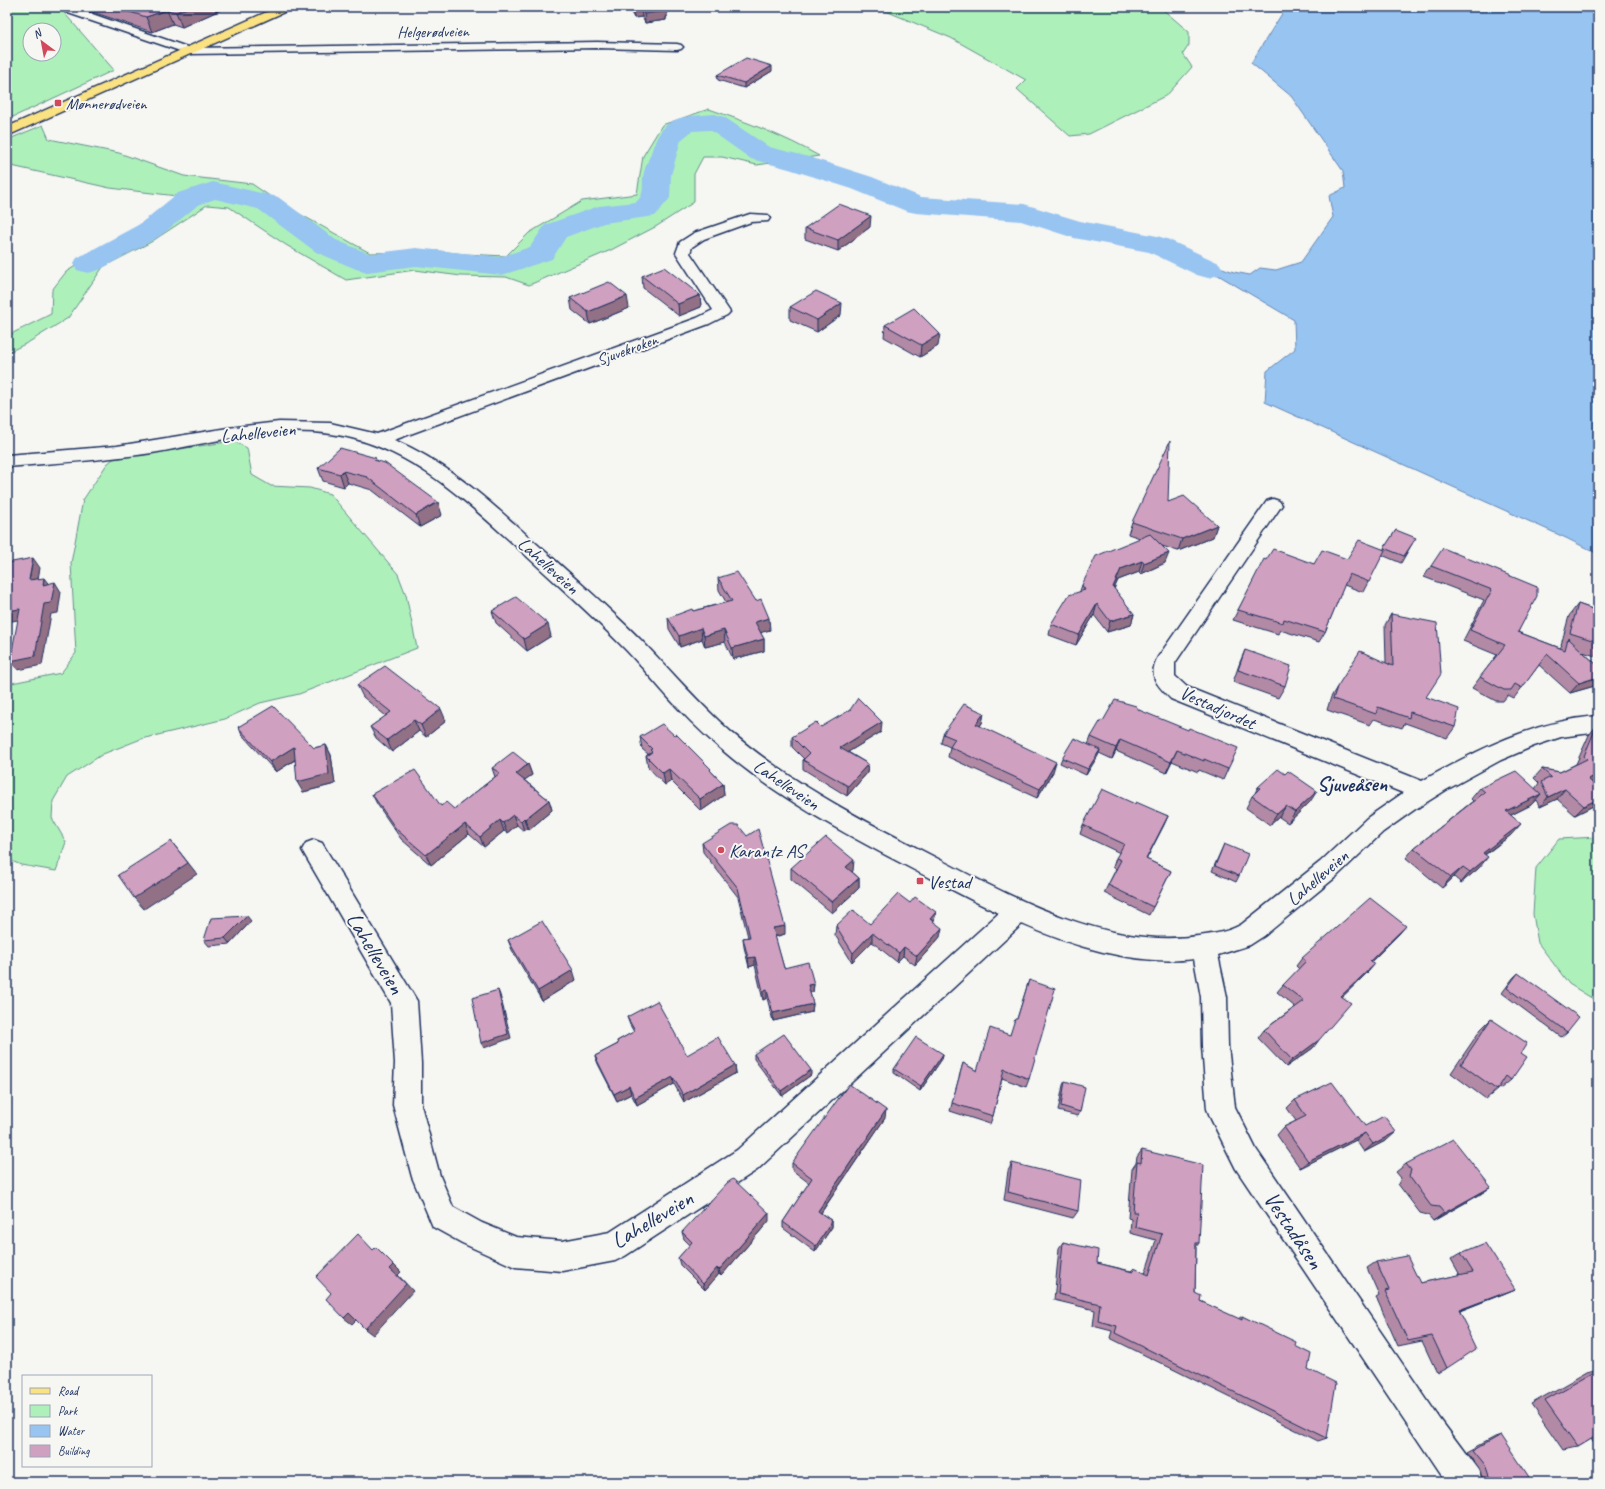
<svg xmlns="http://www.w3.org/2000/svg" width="1605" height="1489" viewBox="0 0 1605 1489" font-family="Caveat,sans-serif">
  <rect width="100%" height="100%" fill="#f6f6f2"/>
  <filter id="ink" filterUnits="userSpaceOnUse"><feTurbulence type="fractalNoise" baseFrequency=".025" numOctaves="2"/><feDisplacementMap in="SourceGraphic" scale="8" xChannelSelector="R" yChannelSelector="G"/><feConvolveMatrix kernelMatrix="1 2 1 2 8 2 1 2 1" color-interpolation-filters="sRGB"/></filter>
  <g filter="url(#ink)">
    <g fill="#aef0ba" stroke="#64908c" fill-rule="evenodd">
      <path d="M 7,7 L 59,7 L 114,70 L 13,117 L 7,112 ZM 30,30 L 54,30 L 54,54 L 30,54 Z"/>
      <path d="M 876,7 L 1160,7 L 1189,32 L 1189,45 L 1183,54 L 1192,67 L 1167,95 L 1089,134 L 1070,136 L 1017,89 L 1026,80 L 951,38 Z"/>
      <path d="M 709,109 C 747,122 784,136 819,156 L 757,165 L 722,157 L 703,157 L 694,174 L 694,202 L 657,226 L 611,250 L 529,285 L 506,277 L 461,276 L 415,270 L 346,280 L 286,245 L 229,207 L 207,205 L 151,242 L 103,267 L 68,318 L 29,342 L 7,353 L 7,336 L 51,314 L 52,290 L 66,272 L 137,227 L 177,196 L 110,188 L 7,165 L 7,140 L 43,125 L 49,139 L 119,153 L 184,176 L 252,184 L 280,203 L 370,253 L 439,251 L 465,254 L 506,256 L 529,233 L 582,201 L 637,194 L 643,156 L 662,125 Z"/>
      <path d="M 233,441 L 247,448 L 252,475 L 271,486 L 310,488 L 330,494 L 398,574 L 406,595 L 417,648 L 299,694 L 260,703 L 225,719 L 141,739 L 103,754 L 67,777 L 53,801 L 52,818 L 66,842 L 56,871 L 21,865 L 7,859 L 7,684 L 61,673 L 76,653 L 71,563 L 83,500 L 107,464 L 113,459 Z"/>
      <path d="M 1598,837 L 1598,1002 L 1569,984 L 1538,943 L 1533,914 L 1536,868 L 1559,839 Z"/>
    </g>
    <path fill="#97c4f1" stroke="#6588b6" d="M 1282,7 L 1598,7 L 1598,554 L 1566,538 L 1265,402 L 1267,371 L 1295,349 L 1294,320 L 1208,269 L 1211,264 L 1234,272 L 1250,275 L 1260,268 L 1276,270 L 1301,262 L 1333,217 L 1329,196 L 1345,188 L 1343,171 L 1291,96 L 1251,63 L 1283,12 Z"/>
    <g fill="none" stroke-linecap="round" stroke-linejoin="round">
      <path fill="#97c4f1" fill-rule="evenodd" d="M 715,114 L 724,117 L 769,147 L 809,157 L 872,177 L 921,197 L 1024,204 L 1080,221 L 1157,236 L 1167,239 L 1219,263 L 1223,269 L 1219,275 L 1208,278 L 1197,275 L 1149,252 L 1074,238 L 1021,221 L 916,213 L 906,211 L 852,189 L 789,169 L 751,159 L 710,130 L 692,131 L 681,140 L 671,175 L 670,198 L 655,216 L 604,223 L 566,237 L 552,259 L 502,275 L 416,266 L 367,272 L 356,269 L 316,252 L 258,209 L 215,199 L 198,205 L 160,236 L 99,270 L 88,273 L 77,270 L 73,264 L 77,258 L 140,224 L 178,193 L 213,182 L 278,197 L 336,240 L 370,254 L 416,248 L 500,257 L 530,247 L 545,225 L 599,206 L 636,202 C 645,194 642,188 643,177 C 644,169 648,161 651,153 C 663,115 679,117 715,114 Z"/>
      <g stroke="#1b2f5e" stroke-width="3">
        <g id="minor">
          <path d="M 59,7 L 72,7 L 190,48 L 597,42 L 677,44 L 681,45 L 683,47 L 681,49 L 677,50 L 597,48 L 189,54 L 68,13 Z"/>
          <path d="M 750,214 L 768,215 L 770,218 L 768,221 L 751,222 L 704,239 L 692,247 L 690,253 L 730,312 L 727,315 L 709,324 L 394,440 C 442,460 480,493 518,527 C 560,565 602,601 642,641 C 672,672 699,704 731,732 C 789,781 854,816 921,850 C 1003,892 1102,950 1198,936 C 1213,934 1229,932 1242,924 L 1320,862 L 1367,818 L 1403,793 L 1171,699 C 1158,686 1147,676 1158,657 L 1267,501 L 1273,499 L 1279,501 L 1282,505 L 1175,663 L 1175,676 L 1187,687 L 1422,781 C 1477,750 1534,721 1598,716 L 1598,732 L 1561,737 L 1534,746 L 1501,760 L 1446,790 L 1414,810 L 1383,832 L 1337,876 L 1264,936 L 1250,945 L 1218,955 L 1227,997 L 1228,1046 L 1235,1107 L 1256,1149 L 1440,1419 L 1478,1470 L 1483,1482 L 1446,1482 L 1236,1169 L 1211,1119 L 1207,1109 L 1202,1046 L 1201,997 L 1194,959 C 1137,966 1074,947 1022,924 L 757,1170 L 625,1256 L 615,1261 L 562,1271 L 515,1267 L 462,1243 L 433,1227 L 412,1177 L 393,1105 L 395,1063 L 391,1003 L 306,857 L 302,850 L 306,843 L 314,840 L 322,843 L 417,1001 L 421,1063 L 421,1105 L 440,1176 L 453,1207 L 482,1223 L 516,1237 L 562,1241 L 610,1232 L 737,1150 L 999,913 C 966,898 934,880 901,863 C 842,832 785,801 733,759 C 713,743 695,726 677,707 C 660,689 644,669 627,651 C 589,612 548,576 508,539 C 456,492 403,444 331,434 C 271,425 210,443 152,453 C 104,460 55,463 7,467 L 7,455 L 117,446 L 228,428 L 279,422 L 330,423 L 377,434 L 697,318 L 713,310 L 676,253 L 680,242 L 694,233 Z"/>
        </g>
      </g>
      <g stroke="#1b2f5e" stroke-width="3">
        <path id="major" d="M 278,7 L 292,7 L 291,9 L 7,136 L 7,127 Z"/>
      </g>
      <use href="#minor" fill="#f6f6f2" fill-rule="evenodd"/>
      <use href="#major" fill="#fae181" fill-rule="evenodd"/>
    </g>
    <g fill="#b38aa5" stroke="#1b2f5e">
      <path d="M 78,7 L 227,7 L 182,27 L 173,24 L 152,32 Z"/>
      <path d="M 628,7 L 666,7 L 667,17 L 666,17 L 666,20 L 645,23 L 642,17 L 634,18 Z"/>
      <path d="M 772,71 L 744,88 L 718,80 L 717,75 Z"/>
      <path d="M 870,227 L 838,251 L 805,239 L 805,228 Z"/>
      <path d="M 642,276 L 700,295 L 701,307 L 679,316 L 643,288 Z"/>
      <path d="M 570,298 L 629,308 L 590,324 L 572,310 Z"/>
      <path d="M 790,307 L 841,315 L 817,332 L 790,320 Z"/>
      <path d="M 885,325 L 938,346 L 920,357 L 884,337 Z"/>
      <path d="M 377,460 L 442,515 L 420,527 L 372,490 L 348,483 L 344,487 L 323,481 L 318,468 Z"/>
      <path d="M 1168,502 L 1217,525 L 1213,537 L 1178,551 L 1162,546 L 1165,563 L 1141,574 L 1139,572 L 1118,580 L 1114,589 L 1134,614 L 1131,625 L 1107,632 L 1094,615 L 1076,645 L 1049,635 L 1051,624 L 1080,591 L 1082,585 L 1140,538 L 1128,534 L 1132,522 Z"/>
      <path d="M 1396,530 L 1412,544 L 1401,563 L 1382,555 L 1363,592 L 1344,585 L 1325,632 L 1319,642 L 1280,630 L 1278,634 L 1233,620 L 1238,610 L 1266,560 L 1314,564 L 1347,559 L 1384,549 Z"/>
      <path d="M 1431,566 L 1537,587 L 1518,632 L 1560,648 L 1562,645 L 1561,645 L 1569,616 L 1578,604 L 1598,611 L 1598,657 L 1583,652 L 1598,666 L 1598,685 L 1570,693 L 1539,665 L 1514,698 L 1508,695 L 1503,701 L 1496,701 L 1472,688 L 1497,655 L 1463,641 L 1484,600 L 1424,577 Z"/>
      <path d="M 718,578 L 770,630 L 760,632 L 764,639 L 764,651 L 733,659 L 725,642 L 705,647 L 702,639 L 680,647 L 669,629 L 668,618 L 726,602 L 719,590 Z"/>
      <path d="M 492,611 L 551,636 L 527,651 L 496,623 Z"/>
      <path d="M 1391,614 L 1426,697 L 1455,727 L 1447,738 L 1405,723 L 1402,728 L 1374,719 L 1370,725 L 1327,710 L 1331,697 L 1337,687 L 1386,662 L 1385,625 Z"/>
      <path d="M 1245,650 L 1285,686 L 1278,698 L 1233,682 L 1240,662 Z"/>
      <path d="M 357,685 L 446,721 L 426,737 L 419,731 L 392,752 L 376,738 L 370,727 L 386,716 L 363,697 Z"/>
      <path d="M 1139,710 L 1228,769 L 1223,780 L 1199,770 L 1198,772 L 1172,761 L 1166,773 L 1116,751 L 1112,759 L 1099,753 L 1086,775 L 1060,763 L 1062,758 L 1088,745 L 1091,737 L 1103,721 Z"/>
      <path d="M 984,713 L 982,723 L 980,726 L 1053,772 L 1037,798 L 948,757 L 950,747 L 941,743 L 943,734 Z"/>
      <path d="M 1597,725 L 1598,780 L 1592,783 L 1598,788 L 1598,803 L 1597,804 L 1575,815 L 1557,799 L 1540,807 L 1536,800 L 1531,805 L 1511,815 L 1511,835 L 1485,855 L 1479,868 L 1461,883 L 1454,877 L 1442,888 L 1406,858 L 1414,848 L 1473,801 L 1471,799 L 1480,788 L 1535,789 L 1539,783 L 1534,778 L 1542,769 L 1560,772 L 1576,764 L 1589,735 Z"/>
      <path d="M 238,727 L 314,748 L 326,745 L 331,755 L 335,784 L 303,792 L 295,760 L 276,772 L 244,737 Z"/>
      <path d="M 821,727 L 881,732 L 848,752 L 868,764 L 867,773 L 847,796 L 803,769 L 803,760 L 804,759 L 792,747 L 792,737 Z"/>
      <path d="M 640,737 L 712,772 L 723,784 L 724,795 L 701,811 L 671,781 L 665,785 L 648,767 L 646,756 L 648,754 L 642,749 Z"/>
      <path d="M 528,764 L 532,775 L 524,780 L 549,800 L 552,810 L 529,830 L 527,828 L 524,831 L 517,825 L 507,833 L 504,831 L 484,847 L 469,834 L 431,865 L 401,839 L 377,804 L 372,794 L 441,806 L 454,809 L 495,777 L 492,768 Z"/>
      <path d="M 1258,787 L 1310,802 L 1288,823 L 1279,817 L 1270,825 L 1246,808 L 1252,796 L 1255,793 Z"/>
      <path d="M 1135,804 L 1168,816 L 1146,859 L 1171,871 L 1149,915 L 1104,893 L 1116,869 L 1113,867 L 1116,858 L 1120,853 L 1080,834 L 1083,825 Z"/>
      <path d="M 702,843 L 785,934 L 775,937 L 784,968 L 814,984 L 813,992 L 810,993 L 813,1004 L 812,1012 L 773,1021 L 767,998 L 763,1000 L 755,965 L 749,967 L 744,947 L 743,938 L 748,937 L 738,897 L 703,852 Z"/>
      <path d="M 1224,844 L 1239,876 L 1236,882 L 1212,871 Z"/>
      <path d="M 791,868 L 853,871 L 852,872 L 859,878 L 859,888 L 832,913 L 791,879 Z"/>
      <path d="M 910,903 L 934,922 L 940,937 L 915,965 L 903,956 L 897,962 L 872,942 L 852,962 L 835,935 L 836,926 L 870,924 Z"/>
      <path d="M 251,921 L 230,944 L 209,946 L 204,940 Z"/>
      <path d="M 1399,934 L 1371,962 L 1368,972 L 1342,997 L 1313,1048 L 1286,1067 L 1258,1038 L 1264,1030 L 1295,1007 L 1277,992 L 1283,985 L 1299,969 L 1296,966 L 1302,958 Z"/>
      <path d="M 508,940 L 576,980 L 542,1001 L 512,950 Z"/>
      <path d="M 1518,973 L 1567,1032 L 1561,1037 L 1502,993 L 1513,978 Z"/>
      <path d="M 1029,980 L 1029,1079 L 1026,1087 L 1002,1078 L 993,1116 L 990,1124 L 950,1111 L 963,1063 L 977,1071 L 1010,1035 L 1017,1019 Z"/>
      <path d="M 627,1017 L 687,1055 L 735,1065 L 736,1073 L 684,1102 L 674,1084 L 637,1105 L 631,1094 L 617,1101 L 598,1064 L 595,1056 L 618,1044 L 617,1041 L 634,1032 L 630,1025 Z"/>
      <path d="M 1491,1019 L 1521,1053 L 1511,1080 L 1500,1089 L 1498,1088 L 1497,1090 L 1486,1099 L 1451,1073 L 1481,1029 Z"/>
      <path d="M 754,1054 L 811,1075 L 782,1096 L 754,1059 Z"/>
      <path d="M 943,1054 L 942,1059 L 920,1091 L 894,1073 L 894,1069 Z"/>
      <path d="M 1065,1081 L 1080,1112 L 1078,1116 L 1058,1111 L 1063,1085 Z"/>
      <path d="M 1295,1100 L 1365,1126 L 1387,1140 L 1364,1152 L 1356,1140 L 1300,1168 L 1277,1135 L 1284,1127 L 1296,1121 L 1287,1108 Z"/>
      <path d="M 885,1118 L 821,1213 L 832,1221 L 832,1227 L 815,1252 L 783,1228 L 783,1222 L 809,1183 L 792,1170 L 792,1163 Z"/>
      <path d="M 1142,1150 L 1199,1243 L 1196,1247 L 1195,1293 L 1200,1301 L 1238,1319 L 1242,1316 L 1295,1346 L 1308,1369 L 1327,1438 L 1318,1441 L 1110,1338 L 1112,1331 L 1093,1326 L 1095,1310 L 1054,1300 L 1059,1248 L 1063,1242 L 1097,1263 L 1131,1271 L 1134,1268 L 1145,1274 L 1156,1240 L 1130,1233 L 1131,1219 L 1128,1218 L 1132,1169 L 1136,1163 L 1137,1157 Z"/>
      <path d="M 1012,1163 L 1078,1211 L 1073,1218 L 1004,1200 L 1008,1171 Z"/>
      <path d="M 1406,1164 L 1491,1187 L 1479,1195 L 1433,1221 L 1428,1215 L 1420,1213 L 1398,1184 L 1401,1178 L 1396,1172 Z"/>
      <path d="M 769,1221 L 721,1276 L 719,1274 L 705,1290 L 680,1265 L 678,1258 L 690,1245 L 684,1239 L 682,1232 Z"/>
      <path d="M 1461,1253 L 1515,1289 L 1503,1294 L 1460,1311 L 1466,1328 L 1447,1368 L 1437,1373 L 1422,1341 L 1398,1346 L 1376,1297 L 1379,1295 L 1367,1268 L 1376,1262 L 1420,1283 L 1460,1275 L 1451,1259 Z"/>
      <path d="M 1598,1369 L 1598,1449 L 1591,1439 L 1578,1447 L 1563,1450 L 1531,1404 L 1587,1372 Z"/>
      <path d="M 1501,1435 L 1520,1482 L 1484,1482 L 1479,1469 L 1467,1452 L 1495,1437 Z"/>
    </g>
    <g fill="#927086" stroke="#1b2f5e">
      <path d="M 189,7 L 227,7 L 182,27 L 176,12 Z"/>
      <path d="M 641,8 L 642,17 L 634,18 L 633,9 Z"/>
      <path d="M 664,8 L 667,8 L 667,17 L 666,17 L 666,20 L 645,23 L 644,14 Z"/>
      <path d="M 167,10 L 173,24 L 152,32 L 146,17 Z"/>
      <path d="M 772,66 L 772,71 L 744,88 L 744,83 Z"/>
      <path d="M 871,216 L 870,227 L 838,251 L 838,240 Z"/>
      <path d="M 700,295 L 701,307 L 679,316 L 678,304 Z"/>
      <path d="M 627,296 L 629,308 L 590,324 L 588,312 Z"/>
      <path d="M 842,303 L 841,315 L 817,332 L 817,320 Z"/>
      <path d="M 940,334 L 938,346 L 920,357 L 921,345 Z"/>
      <path d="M 343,471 L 348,483 L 344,487 L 340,474 Z"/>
      <path d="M 438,502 L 442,515 L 420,527 L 416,515 Z"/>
      <path d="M 1217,525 L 1213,537 L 1178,551 L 1182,539 Z"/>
      <path d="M 1169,553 L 1165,563 L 1141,574 L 1144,563 Z"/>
      <path d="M 33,558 L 40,568 L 36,590 L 29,580 Z"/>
      <path d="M 1142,561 L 1139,572 L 1118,580 L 1110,598 L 1113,587 L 1121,569 Z"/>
      <path d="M 44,578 L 51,587 L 43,585 Z"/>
      <path d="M 55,582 L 61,592 L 58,613 L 51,614 L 42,665 L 18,670 L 10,661 L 44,604 Z"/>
      <path d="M 1097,604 L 1094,615 L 1076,645 L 1079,635 Z"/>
      <path d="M 20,609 L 28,618 L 7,622 L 7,611 Z"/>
      <path d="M 1134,614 L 1131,625 L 1107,632 L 1110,621 Z"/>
      <path d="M 769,618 L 770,630 L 756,634 L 755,622 Z"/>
      <path d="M 548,624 L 551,636 L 527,651 L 524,639 Z"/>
      <path d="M 701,628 L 702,639 L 680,647 L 679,636 Z"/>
      <path d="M 724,630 L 725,642 L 705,647 L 704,636 Z"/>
      <path d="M 764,639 L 764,651 L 733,659 L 732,648 Z"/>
      <path d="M 1598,677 L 1598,685 L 1570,693 L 1579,683 Z"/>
      <path d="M 441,709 L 446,721 L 426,737 L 421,725 Z"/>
      <path d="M 984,713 L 982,723 L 974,734 L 976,724 Z"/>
      <path d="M 414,720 L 419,731 L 392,752 L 387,740 Z"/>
      <path d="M 882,722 L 881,732 L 840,757 L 840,748 Z"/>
      <path d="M 1120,740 L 1116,751 L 1112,759 L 1116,748 Z"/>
      <path d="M 326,745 L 331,755 L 335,784 L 303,792 L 297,782 Z"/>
      <path d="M 294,747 L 299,757 L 276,772 L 270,762 Z"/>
      <path d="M 1100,750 L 1098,756 L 1086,775 L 1088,769 Z"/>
      <path d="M 1177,750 L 1172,761 L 1166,773 L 1171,762 Z"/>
      <path d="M 1056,762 L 1053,772 L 1037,798 L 1040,789 Z"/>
      <path d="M 528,764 L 532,775 L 519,784 L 516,774 Z"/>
      <path d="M 868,764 L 867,773 L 847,796 L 848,786 Z"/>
      <path d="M 669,769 L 671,781 L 665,785 L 663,773 Z"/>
      <path d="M 1598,775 L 1598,780 L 1579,789 L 1588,779 Z"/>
      <path d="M 723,784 L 724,795 L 701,811 L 700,799 Z"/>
      <path d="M 1565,789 L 1557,799 L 1540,807 L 1548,797 Z"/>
      <path d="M 1317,791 L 1310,802 L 1288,823 L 1295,812 Z"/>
      <path d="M 1541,794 L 1531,805 L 1497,822 L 1506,811 Z"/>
      <path d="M 1598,799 L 1598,803 L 1597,804 L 1575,815 L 1584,806 Z"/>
      <path d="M 549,800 L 552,810 L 529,830 L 525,819 Z"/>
      <path d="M 1286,806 L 1279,817 L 1270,825 L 1277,814 Z"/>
      <path d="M 513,815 L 517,825 L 507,833 L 503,823 Z"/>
      <path d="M 1168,816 L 1164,825 L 1142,868 L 1146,859 Z"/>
      <path d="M 524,818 L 527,828 L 524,831 L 521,821 Z"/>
      <path d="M 500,820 L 504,831 L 484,847 L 480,837 Z"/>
      <path d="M 465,824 L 469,834 L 431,865 L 426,855 Z"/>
      <path d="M 1521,824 L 1511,835 L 1473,863 L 1483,853 Z"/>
      <path d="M 171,841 L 197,874 L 144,909 L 134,898 Z"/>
      <path d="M 1488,857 L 1479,868 L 1461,883 L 1470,872 Z"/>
      <path d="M 854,860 L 853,871 L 846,878 L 846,867 Z"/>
      <path d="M 1463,867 L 1454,877 L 1442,888 L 1451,877 Z"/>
      <path d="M 859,878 L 859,888 L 832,913 L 832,902 Z"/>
      <path d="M 936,912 L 934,921 L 930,919 Z"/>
      <path d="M 247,916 L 251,921 L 230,944 L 225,938 Z"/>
      <path d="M 785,926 L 785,934 L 773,937 L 773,928 Z"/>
      <path d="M 1406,926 L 1399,934 L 1364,969 L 1370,961 Z"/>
      <path d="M 942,928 L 940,937 L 915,965 L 917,956 Z"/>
      <path d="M 872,933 L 872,942 L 852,962 L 853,953 Z"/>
      <path d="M 904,947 L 903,956 L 897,962 L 899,953 Z"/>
      <path d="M 755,957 L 755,965 L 749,967 L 748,958 Z"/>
      <path d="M 1375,964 L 1368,972 L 1335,1004 L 1341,996 Z"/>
      <path d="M 573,970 L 576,980 L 542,1001 L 538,991 Z"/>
      <path d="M 814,984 L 813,992 L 807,993 L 808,985 Z"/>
      <path d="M 498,990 L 500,995 L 511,1038 L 484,1048 L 481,1043 Z"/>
      <path d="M 767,990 L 767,998 L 763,1000 L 763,991 Z"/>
      <path d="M 813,1004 L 812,1012 L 773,1021 L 773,1013 Z"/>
      <path d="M 1319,1040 L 1313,1048 L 1286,1067 L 1292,1060 Z"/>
      <path d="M 943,1054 L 942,1059 L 920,1091 L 921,1086 Z"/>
      <path d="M 735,1065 L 736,1073 L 684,1102 L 683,1095 Z"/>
      <path d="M 811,1070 L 811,1075 L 782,1096 L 781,1091 Z"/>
      <path d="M 673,1077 L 674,1084 L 637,1105 L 635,1098 Z"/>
      <path d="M 629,1086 L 631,1094 L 617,1101 L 614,1094 Z"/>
      <path d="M 886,1110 L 885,1118 L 818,1217 L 818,1211 Z"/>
      <path d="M 1396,1132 L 1387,1140 L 1364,1152 L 1373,1144 Z"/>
      <path d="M 1365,1133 L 1356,1140 L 1300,1168 L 1308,1161 Z"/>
      <path d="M 1491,1187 L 1479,1195 L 1433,1221 L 1444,1213 Z"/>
      <path d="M 769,1213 L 769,1221 L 721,1276 L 719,1270 Z"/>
      <path d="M 832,1221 L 832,1227 L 815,1252 L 816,1246 Z"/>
      <path d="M 376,1247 L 401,1272 L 398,1275 L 413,1291 L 373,1335 L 365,1329 L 390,1269 Z"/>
      <path d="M 717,1268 L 719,1274 L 705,1290 L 703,1284 Z"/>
      <path d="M 1515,1289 L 1503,1294 L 1448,1315 L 1459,1310 Z"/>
      <path d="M 349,1313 L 357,1319 L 352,1324 L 344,1318 Z"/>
    </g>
    <g fill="#d0a0c0" stroke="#1b2f5e">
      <path d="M 114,7 L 189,7 L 176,12 L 167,10 L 146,17 Z"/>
      <path d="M 632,7 L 666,7 L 667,8 L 664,8 L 665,11 L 644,14 L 641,8 L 633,9 Z"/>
      <path d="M 746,58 L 772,66 L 744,83 L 717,75 Z"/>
      <path d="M 839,204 L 871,216 L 838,240 L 805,228 Z"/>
      <path d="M 664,267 L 700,295 L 678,304 L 642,276 Z"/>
      <path d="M 609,282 L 627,296 L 588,312 L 570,298 Z"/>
      <path d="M 816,291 L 842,303 L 817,320 L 790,307 Z"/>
      <path d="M 914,308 L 940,334 L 921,345 L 885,325 Z"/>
      <path d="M 1170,441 L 1168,502 L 1184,496 L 1217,525 L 1182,539 L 1132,522 Z"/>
      <path d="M 340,448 L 376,458 L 374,460 L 385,463 L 438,502 L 416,515 L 367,477 L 343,471 L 340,474 L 318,468 Z"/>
      <path d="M 1396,530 L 1416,538 L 1404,556 L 1384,548 Z"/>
      <path d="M 1150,534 L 1169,553 L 1144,563 L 1142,561 L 1121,569 L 1113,587 L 1134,614 L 1110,621 L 1097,604 L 1079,635 L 1051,624 L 1069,595 L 1085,590 L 1082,585 L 1096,556 Z"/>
      <path d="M 1359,540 L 1385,550 L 1369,582 L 1349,574 L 1325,632 L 1284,619 L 1283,623 L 1238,610 L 1264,559 L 1266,560 L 1273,549 L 1314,564 L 1322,550 L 1347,559 Z"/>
      <path d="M 1443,548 L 1537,587 L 1537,596 L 1518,632 L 1565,650 L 1568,638 L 1598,666 L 1598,677 L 1579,683 L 1547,654 L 1522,688 L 1515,684 L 1511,690 L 1504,690 L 1480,677 L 1505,645 L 1470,630 L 1492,590 L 1431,566 Z"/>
      <path d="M 33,558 L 29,580 L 44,578 L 43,585 L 55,582 L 51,603 L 44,604 L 35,656 L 10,661 L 20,609 L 7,611 L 7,563 Z"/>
      <path d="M 737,572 L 756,601 L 761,599 L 769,618 L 755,622 L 764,639 L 732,648 L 724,630 L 704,636 L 701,628 L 679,636 L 668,618 L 692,609 L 693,611 L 732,601 L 718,578 Z"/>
      <path d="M 516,597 L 548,624 L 524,639 L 492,611 Z"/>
      <path d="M 1578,604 L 1598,611 L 1598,642 L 1570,633 Z"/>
      <path d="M 1391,614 L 1437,623 L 1441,674 L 1426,697 L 1459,709 L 1455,727 L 1410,712 L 1409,718 L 1378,707 L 1376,714 L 1333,699 L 1337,687 L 1360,651 L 1393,666 Z"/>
      <path d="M 1245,650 L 1291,666 L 1285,686 L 1238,670 Z"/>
      <path d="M 385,666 L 441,709 L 421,725 L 414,720 L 387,740 L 370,727 L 391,712 L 357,685 Z"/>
      <path d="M 858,698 L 882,722 L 840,748 L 868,764 L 848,786 L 803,760 L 809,754 L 792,737 L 816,722 L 821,727 L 850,710 Z"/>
      <path d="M 1115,700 L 1136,706 L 1139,710 L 1188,730 L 1189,728 L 1238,748 L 1228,769 L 1204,759 L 1204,761 L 1177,750 L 1171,762 L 1120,740 L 1116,748 L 1091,737 L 1101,720 L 1103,721 Z"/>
      <path d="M 964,704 L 984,713 L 976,724 L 1056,762 L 1040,789 L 950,747 L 955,739 L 943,734 Z"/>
      <path d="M 273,706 L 314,748 L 326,745 L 329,774 L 297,782 L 294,747 L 270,762 L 238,727 Z"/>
      <path d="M 662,724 L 674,735 L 676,734 L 711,769 L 710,770 L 723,784 L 700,799 L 669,769 L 663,773 L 646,756 L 652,752 L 650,750 L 652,749 L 640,737 Z"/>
      <path d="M 1597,725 L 1598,725 L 1598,775 L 1588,779 L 1598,788 L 1598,799 L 1584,806 L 1565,789 L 1548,797 L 1541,782 L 1551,777 L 1542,769 L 1560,772 L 1587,759 L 1584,756 Z"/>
      <path d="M 1074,738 L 1100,750 L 1088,769 L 1062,758 Z"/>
      <path d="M 513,752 L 528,764 L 516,774 L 549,800 L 525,819 L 524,818 L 521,821 L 513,815 L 503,823 L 500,820 L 480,837 L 465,824 L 426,855 L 396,829 L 372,794 L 415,770 L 441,806 L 446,802 L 454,809 L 500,773 L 492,768 Z"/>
      <path d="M 1278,769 L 1285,774 L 1288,771 L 1317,791 L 1295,812 L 1286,806 L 1277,814 L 1252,796 L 1260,788 L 1258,787 Z"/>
      <path d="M 1516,771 L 1541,794 L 1506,811 L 1521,824 L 1483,853 L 1488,857 L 1470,872 L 1463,867 L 1451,877 L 1414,848 L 1485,792 L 1480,788 Z"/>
      <path d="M 1102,789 L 1135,804 L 1136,802 L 1168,816 L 1146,859 L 1171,871 L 1153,907 L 1108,885 L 1121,860 L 1116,858 L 1124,844 L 1083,825 Z"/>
      <path d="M 731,825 L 738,825 L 747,836 L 758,829 L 785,926 L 773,928 L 784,968 L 808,962 L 814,984 L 808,985 L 813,1004 L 773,1013 L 767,990 L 763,991 L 755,957 L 748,958 L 743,938 L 750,937 L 738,888 L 702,843 Z"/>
      <path d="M 826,837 L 854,860 L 846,867 L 859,878 L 832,902 L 791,868 Z"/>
      <path d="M 171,841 L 188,863 L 134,898 L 118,875 Z"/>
      <path d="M 1224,844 L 1248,854 L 1239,876 L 1215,866 Z"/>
      <path d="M 898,894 L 910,903 L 915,897 L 936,912 L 930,919 L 942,928 L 917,956 L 904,947 L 899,953 L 872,933 L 853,953 L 836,926 L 853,910 L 870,924 Z"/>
      <path d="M 1370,898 L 1406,926 L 1370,961 L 1375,964 L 1341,996 L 1351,1003 L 1319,1040 L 1292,1060 L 1264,1030 L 1304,1001 L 1283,985 L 1306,961 L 1302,958 Z"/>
      <path d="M 247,916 L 225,938 L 204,940 L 211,918 Z"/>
      <path d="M 542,921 L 573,970 L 538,991 L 508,940 Z"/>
      <path d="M 1518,973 L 1579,1017 L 1567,1032 L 1507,988 Z"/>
      <path d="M 1029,980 L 1055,989 L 1029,1079 L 1004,1069 L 993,1116 L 952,1103 L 963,1063 L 977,1071 L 990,1028 L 1010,1035 L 1015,1019 L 1017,1019 Z"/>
      <path d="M 498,990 L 508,1034 L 481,1043 L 472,998 Z"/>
      <path d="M 657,1001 L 687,1055 L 718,1037 L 735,1065 L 683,1095 L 673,1077 L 635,1098 L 629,1086 L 614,1094 L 595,1056 L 618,1044 L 617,1041 L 635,1031 L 627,1017 Z"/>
      <path d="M 1491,1019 L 1527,1043 L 1521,1053 L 1527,1057 L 1511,1080 L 1506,1076 L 1497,1090 L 1461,1064 Z"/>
      <path d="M 784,1034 L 811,1070 L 781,1091 L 754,1054 Z"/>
      <path d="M 916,1037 L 943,1054 L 921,1086 L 894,1069 Z"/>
      <path d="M 1065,1081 L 1085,1087 L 1080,1112 L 1061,1106 Z"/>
      <path d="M 1332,1082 L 1365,1126 L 1384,1116 L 1396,1132 L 1373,1144 L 1365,1133 L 1308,1161 L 1284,1127 L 1306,1116 L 1295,1100 Z"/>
      <path d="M 849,1084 L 886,1110 L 818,1211 L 832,1221 L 816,1246 L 783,1222 L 812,1178 L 792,1163 Z"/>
      <path d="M 1453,1139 L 1491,1187 L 1444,1213 L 1439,1207 L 1431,1206 L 1409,1176 L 1411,1170 L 1406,1164 Z"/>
      <path d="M 1142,1150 L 1203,1165 L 1199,1243 L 1196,1243 L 1195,1293 L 1201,1296 L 1200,1301 L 1242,1320 L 1242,1316 L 1296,1342 L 1295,1346 L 1311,1354 L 1308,1369 L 1336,1383 L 1327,1438 L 1115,1333 L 1117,1326 L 1098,1321 L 1100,1304 L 1058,1294 L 1063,1242 L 1098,1250 L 1097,1263 L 1133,1272 L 1134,1268 L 1149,1275 L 1162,1234 L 1135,1227 L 1137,1212 L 1133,1212 L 1137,1162 L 1141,1163 Z"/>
      <path d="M 1012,1163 L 1081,1180 L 1078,1211 L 1008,1192 Z"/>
      <path d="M 733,1179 L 769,1213 L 719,1270 L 717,1268 L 703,1284 L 678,1258 L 692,1242 L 682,1232 L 727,1183 Z"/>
      <path d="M 358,1234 L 373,1250 L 376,1247 L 394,1265 L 390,1269 L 406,1284 L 365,1329 L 349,1313 L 344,1318 L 326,1299 L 331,1293 L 316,1277 Z"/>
      <path d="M 1485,1243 L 1515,1289 L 1459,1310 L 1468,1328 L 1466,1328 L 1476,1349 L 1447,1368 L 1432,1336 L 1408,1341 L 1385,1291 L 1389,1290 L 1376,1262 L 1407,1256 L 1420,1283 L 1473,1272 L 1461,1253 Z"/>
      <path d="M 1598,1370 L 1598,1435 L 1578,1447 L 1545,1400 Z"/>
      <path d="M 1501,1435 L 1529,1477 L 1520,1482 L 1491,1482 L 1486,1467 L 1473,1451 Z"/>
    </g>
  </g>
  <g fill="#d1495b" stroke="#f6f6f2" stroke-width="1.5">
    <rect x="54" y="99" width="8" height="8" rx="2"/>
    <circle cx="721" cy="850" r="4"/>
    <rect x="916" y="877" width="8" height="8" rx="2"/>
  </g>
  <g text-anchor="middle" stroke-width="4" stroke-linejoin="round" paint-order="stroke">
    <g font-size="16" fill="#1b2f5e" stroke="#f6f6f2">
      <text transform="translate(433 31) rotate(-1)" y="6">Helgerødveien</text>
      <text transform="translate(627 349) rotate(-20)" y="6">Sjuvekroken</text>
    </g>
    <g font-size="16" fill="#1b2f5e" stroke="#f6f6f2" text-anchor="start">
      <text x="66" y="109">Mønnerødveien</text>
    </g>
    <g font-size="19" fill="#1b2f5e" stroke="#f6f6f2">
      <text transform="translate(258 432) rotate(-6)" y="7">Lahelleveien</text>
      <text transform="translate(549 565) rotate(42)" y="7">Lahelleveien</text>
      <text transform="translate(1218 707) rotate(24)" y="7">Vestadjordet</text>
      <text transform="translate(787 784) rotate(34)" y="7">Lahelleveien</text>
      <text transform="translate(1317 877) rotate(-41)" y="7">Lahelleveien</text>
    </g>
    <g font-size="19" fill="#1b2f5e" stroke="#f6f6f2" text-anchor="start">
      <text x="729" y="857">Karantz AS</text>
      <text x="928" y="888">Vestad</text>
    </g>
    <g font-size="21" font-weight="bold" fill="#1b2f5e" stroke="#f6f6f2">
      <text x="1352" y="791">Sjuveåsen</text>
    </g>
    <g font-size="23" fill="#1b2f5e" stroke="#f6f6f2">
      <text transform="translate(376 953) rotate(59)" y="8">Lahelleveien</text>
      <text transform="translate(652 1219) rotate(-31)" y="8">Lahelleveien</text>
      <text transform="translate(1294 1230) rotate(56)" y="8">Vestadåsen</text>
    </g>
  </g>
  <rect width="1605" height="1489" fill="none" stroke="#f6f6f2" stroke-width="24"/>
  <rect x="12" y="12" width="1581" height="1465" fill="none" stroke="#1b2f5e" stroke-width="1.5" filter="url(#ink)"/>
  <rect x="22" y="1375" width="130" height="92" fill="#f6f6f2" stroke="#9ea6b7"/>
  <rect x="30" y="1388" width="20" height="6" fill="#fae181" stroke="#9ea6b7"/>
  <text x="58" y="1395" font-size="12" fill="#1b2f5e">Road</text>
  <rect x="30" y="1405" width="20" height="12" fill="#aef0ba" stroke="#9ea6b7"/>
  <text x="58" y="1415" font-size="12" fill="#1b2f5e">Park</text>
  <rect x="30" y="1425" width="20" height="12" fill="#97c4f1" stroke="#9ea6b7"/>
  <text x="58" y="1435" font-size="12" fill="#1b2f5e">Water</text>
  <rect x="30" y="1445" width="20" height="12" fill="#d0a0c0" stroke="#9ea6b7"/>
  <text x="58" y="1455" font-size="12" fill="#1b2f5e">Building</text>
  <g transform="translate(42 42) rotate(328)"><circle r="19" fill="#f6f6f2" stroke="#9ea6b7"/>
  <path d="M0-3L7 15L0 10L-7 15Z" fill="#d1495b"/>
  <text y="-6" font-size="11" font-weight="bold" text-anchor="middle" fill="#1b2f5e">N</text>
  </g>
</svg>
